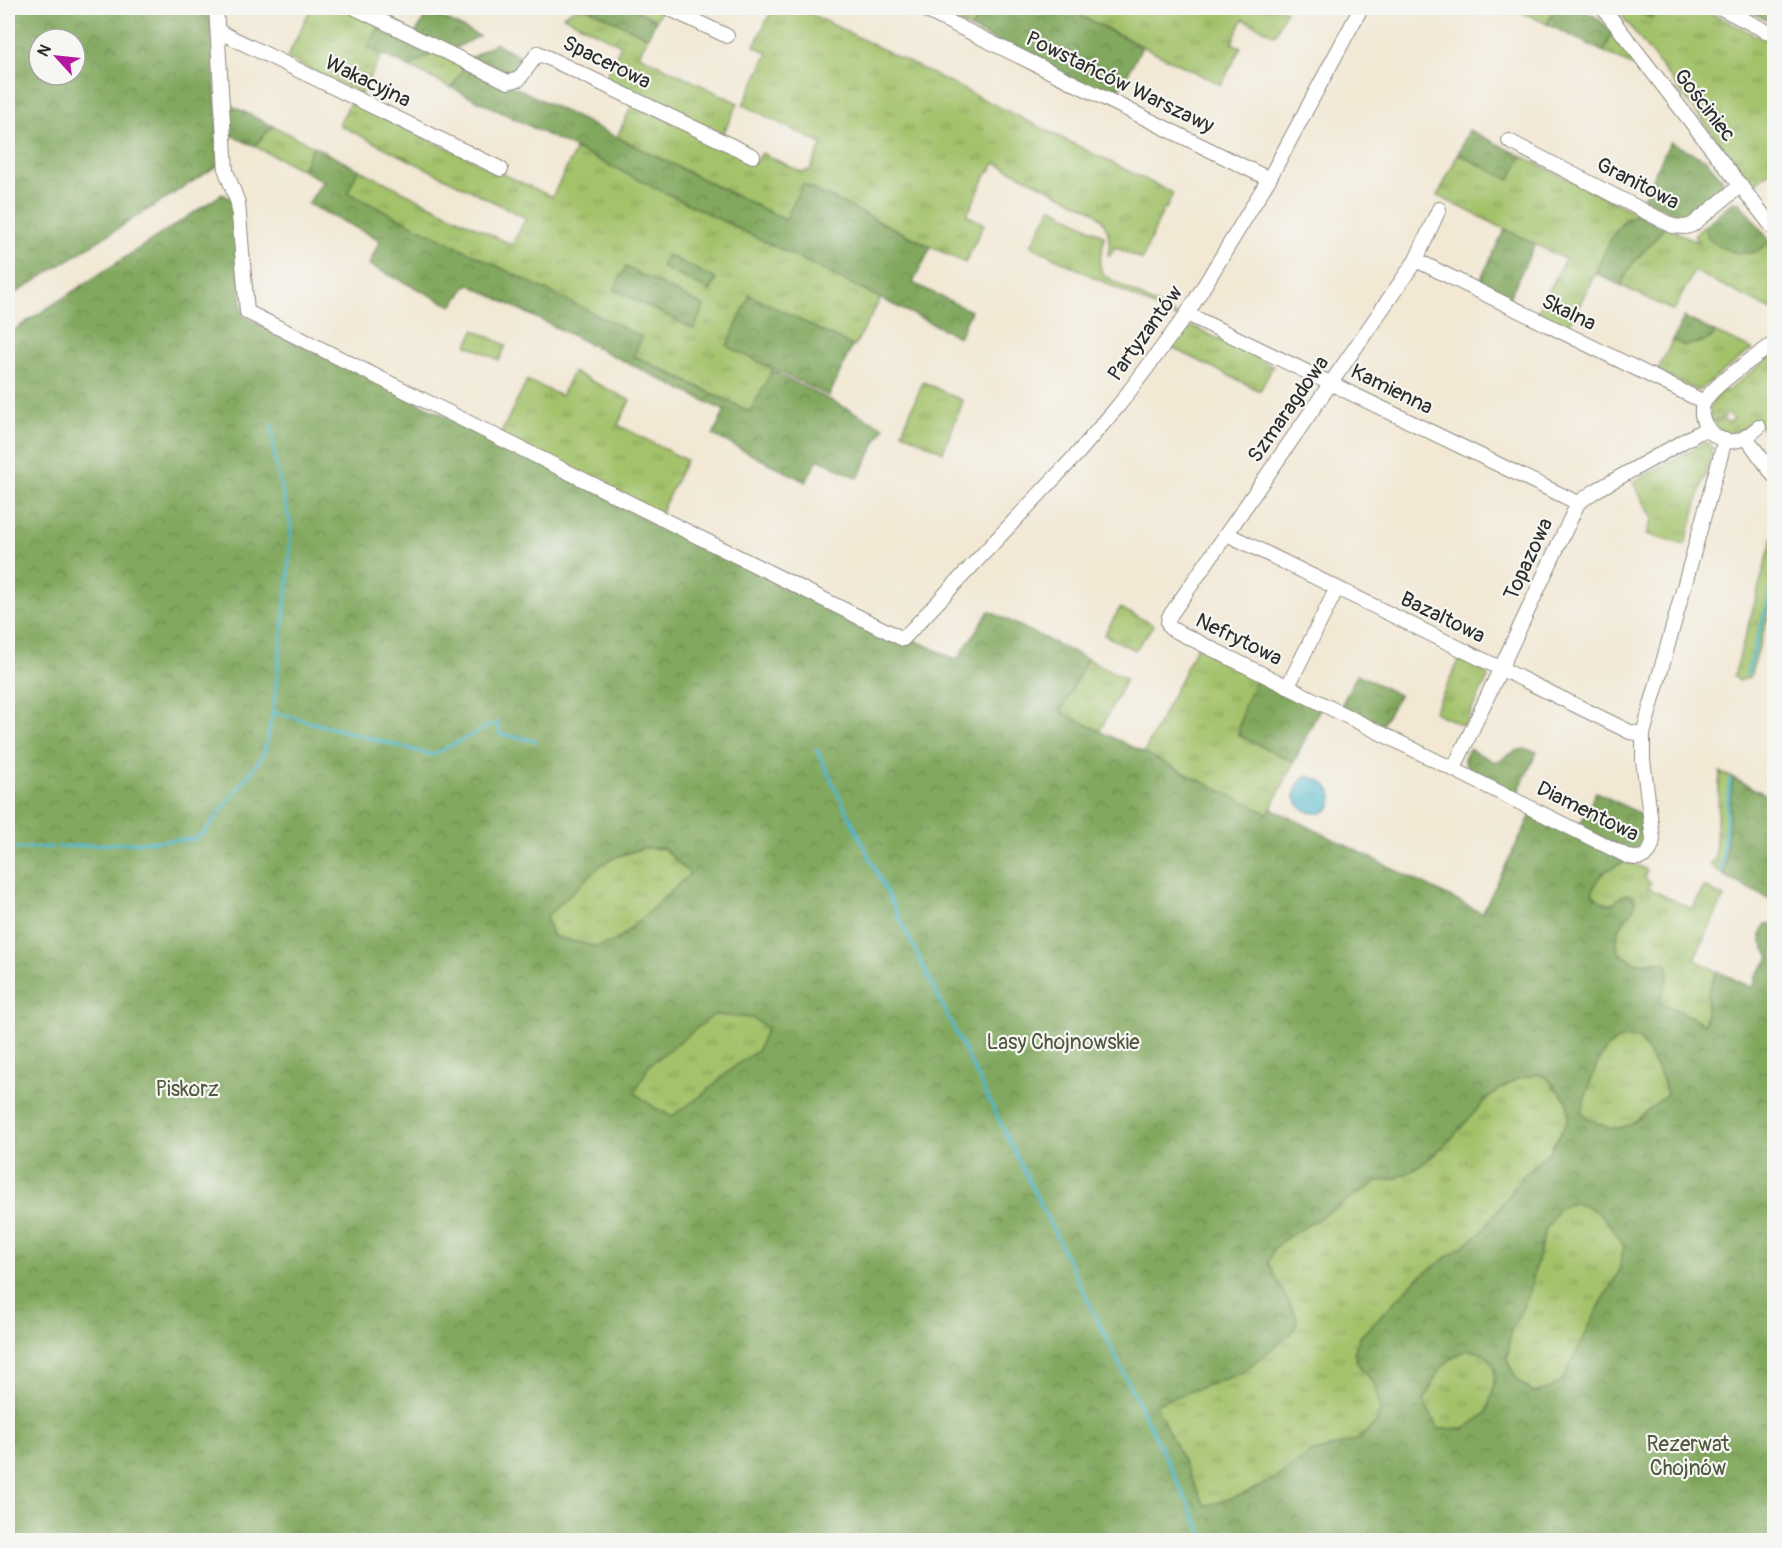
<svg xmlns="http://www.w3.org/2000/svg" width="1782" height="1548" viewBox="0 0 1782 1548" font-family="Pangolin,sans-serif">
  <defs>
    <pattern id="grass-tufts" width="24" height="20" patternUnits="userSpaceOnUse" patternTransform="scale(1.5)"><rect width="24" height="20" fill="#a3c26a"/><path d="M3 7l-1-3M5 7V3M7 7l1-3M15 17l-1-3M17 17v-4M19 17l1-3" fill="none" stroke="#859e57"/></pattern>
    <pattern id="forest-crowns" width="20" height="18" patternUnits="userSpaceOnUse" patternTransform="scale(1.5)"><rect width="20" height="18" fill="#82a85e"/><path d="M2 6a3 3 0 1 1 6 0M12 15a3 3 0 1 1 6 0" fill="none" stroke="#6b894e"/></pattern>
    <pattern id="water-ripples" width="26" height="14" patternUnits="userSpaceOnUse" patternTransform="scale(1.5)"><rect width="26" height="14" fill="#4eb7cb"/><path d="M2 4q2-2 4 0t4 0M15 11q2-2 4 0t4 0" fill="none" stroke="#4195a5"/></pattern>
  </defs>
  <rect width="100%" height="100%" fill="#f6f6f2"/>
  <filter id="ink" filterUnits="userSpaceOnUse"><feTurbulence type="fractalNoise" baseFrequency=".0167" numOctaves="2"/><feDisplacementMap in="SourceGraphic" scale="12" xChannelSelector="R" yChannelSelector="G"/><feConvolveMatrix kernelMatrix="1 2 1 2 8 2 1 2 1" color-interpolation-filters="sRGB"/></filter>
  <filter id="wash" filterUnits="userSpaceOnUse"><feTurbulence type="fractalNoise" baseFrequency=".008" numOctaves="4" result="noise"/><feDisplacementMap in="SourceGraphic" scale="24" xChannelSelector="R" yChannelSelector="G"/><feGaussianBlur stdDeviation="1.35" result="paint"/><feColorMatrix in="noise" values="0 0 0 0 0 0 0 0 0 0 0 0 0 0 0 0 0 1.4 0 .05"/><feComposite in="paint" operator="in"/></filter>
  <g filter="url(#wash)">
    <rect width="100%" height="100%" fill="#f2e8d4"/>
    <g fill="url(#grass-tufts)" stroke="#67764a" stroke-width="1.5" fill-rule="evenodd">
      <path d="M 311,8 L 348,8 L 381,23 L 368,47 L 382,54 L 361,95 L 287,58 Z"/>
      <path d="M 576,8 L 587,8 L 648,37 L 639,55 L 738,103 L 722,136 L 605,78 L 621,45 L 563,16 Z"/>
      <path d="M 632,8 L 662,8 L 656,20 Z"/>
      <path d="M 773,8 L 799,8 L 1173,193 L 1166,209 L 1164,208 L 1142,260 L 1115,247 L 1110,256 L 1108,254 C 1112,237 1107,223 1094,211 L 996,163 L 986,175 L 967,215 L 984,224 L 965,263 L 803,184 L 786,220 L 617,137 L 633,103 L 756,161 L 762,153 L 801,172 L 810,170 L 822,144 L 743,105 L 768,53 L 754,46 Z"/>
      <path d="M 928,8 L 983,8 L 971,29 Z"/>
      <path d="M 1065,8 L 1279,8 L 1286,11 L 1275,35 L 1243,19 L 1232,43 L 1241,47 L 1221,85 Z"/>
      <path d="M 1513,8 L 1555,8 L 1547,24 Z"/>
      <path d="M 1616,8 L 1629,8 L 1651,18 L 1665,8 L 1700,8 L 1774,44 L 1774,167 L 1753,186 Z"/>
      <path d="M 1612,33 L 1640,69 L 1604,52 Z"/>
      <path d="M 436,51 L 465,65 L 452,88 L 409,67 Z"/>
      <path d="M 350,102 L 552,197 L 576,149 L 881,298 L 854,347 L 750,296 L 727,346 L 773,369 L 751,412 L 633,355 L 642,337 L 347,193 L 358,169 L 512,245 L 526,218 L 339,125 ZM 667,255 L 716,279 L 711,291 L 661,267 Z"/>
      <path d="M 273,126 L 313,146 L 302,170 L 254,146 Z"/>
      <path d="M 1458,154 L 1510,179 L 1522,156 L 1638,214 L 1623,221 L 1618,229 L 1568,327 L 1538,312 L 1565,259 L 1438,196 Z"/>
      <path d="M 1051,207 L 1104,236 C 1105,250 1093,264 1105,276 L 1177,316 L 1176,318 L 1031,246 Z"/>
      <path d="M 1706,225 L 1707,234 L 1713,241 L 1733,252 L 1754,252 L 1770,241 L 1774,247 L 1774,311 L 1694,271 L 1674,311 L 1622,286 C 1627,261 1649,246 1664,226 L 1699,243 L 1694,235 Z"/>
      <path d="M 1194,327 L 1273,366 L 1260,391 L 1169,346 L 1183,329 Z"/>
      <path d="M 1714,332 L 1752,349 L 1698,391 L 1657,371 L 1673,340 C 1685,348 1700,343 1713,337 Z"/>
      <path d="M 1774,354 L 1774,428 L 1772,427 L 1765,433 L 1755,419 C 1739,432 1729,441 1712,423 L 1724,420 L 1728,423 L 1733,419 L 1729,413 L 1723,418 L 1711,421 C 1705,407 1714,399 1724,389 L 1726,392 Z"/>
      <path d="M 573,372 L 630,400 L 618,425 L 686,460 L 660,514 L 500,435 L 527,380 L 561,396 Z"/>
      <path d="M 923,382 L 963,401 L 943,452 L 902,432 Z"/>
      <path d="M 1706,442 L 1713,447 L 1685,545 L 1646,534 L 1653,519 L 1633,482 Z"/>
      <path d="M 1774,533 L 1774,596 L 1751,674 L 1748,678 L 1739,681 L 1734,676 Z"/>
      <path d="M 1120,608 L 1154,625 L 1135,650 L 1104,635 Z"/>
      <path d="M 1197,646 L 1258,677 L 1244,706 L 1238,735 L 1294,762 L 1268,814 L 1144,753 Z"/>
      <path d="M 1087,659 L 1126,679 L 1100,731 L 1060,712 Z"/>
      <path d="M 1460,659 L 1485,671 L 1488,677 L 1464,726 L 1434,712 Z"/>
      <path d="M 1720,772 L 1733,778 L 1724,876 L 1709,864 L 1715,858 Z"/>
      <path d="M 643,848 L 663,848 L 691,874 L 618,940 L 597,947 L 553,936 L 546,917 L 602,864 L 616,857 Z"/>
      <path d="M 1627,861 L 1647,870 L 1644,878 L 1651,883 L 1648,888 L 1692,909 L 1704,887 L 1724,897 L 1694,959 L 1717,971 L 1712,982 L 1705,1024 L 1658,1001 L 1669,976 L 1656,961 L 1636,963 L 1619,953 C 1613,934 1621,925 1632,910 L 1620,897 L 1613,904 C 1604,905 1599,900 1592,894 C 1596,872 1609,869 1627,861 Z"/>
      <path d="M 714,1014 L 752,1018 L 767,1028 L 758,1050 L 734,1067 L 701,1096 L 672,1116 L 655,1108 L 635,1093 L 649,1065 Z"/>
      <path d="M 1639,1038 L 1662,1077 L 1667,1094 C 1633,1123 1624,1144 1581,1113 C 1587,1093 1597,1050 1616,1041 C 1622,1038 1632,1039 1639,1038 Z"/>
      <path d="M 1538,1074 L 1547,1078 L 1568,1102 L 1568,1120 L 1550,1151 L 1523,1176 L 1481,1233 L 1418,1278 L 1360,1337 L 1358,1364 L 1376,1386 L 1380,1410 L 1377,1422 L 1365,1433 L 1357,1440 L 1311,1453 L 1273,1480 L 1244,1494 L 1205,1507 L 1155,1404 L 1241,1373 L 1257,1360 L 1297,1318 L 1268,1263 L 1274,1249 L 1284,1239 L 1377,1182 L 1397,1178 L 1432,1157 L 1448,1142 L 1489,1096 L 1515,1080 Z"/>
      <path d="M 1571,1202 C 1598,1205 1611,1224 1624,1246 L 1619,1272 L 1601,1303 L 1562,1382 L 1548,1389 L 1534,1393 L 1517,1380 L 1507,1360 L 1511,1330 L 1528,1297 L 1545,1230 L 1558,1209 Z"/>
      <path d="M 1468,1350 C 1474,1351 1483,1352 1487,1356 C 1502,1370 1491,1396 1487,1413 L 1464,1429 L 1438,1429 L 1424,1401 C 1436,1375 1439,1360 1468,1350 Z"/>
    </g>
    <g fill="url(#forest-crowns)" stroke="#566a44" stroke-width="1.5" fill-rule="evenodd">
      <path d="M 8,8 L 210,8 L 220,164 L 8,298 ZM 39,39 L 75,39 L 75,75 L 39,75 Z"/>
      <path d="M 587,8 L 632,8 L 656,20 L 648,37 Z"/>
      <path d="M 983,8 L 1065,8 L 1142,47 L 1114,99 L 971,29 Z"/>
      <path d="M 1555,8 C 1582,7 1595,12 1612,33 L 1604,52 L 1547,24 Z"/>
      <path d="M 1629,8 L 1665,8 L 1651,18 Z"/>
      <path d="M 1749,8 L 1774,8 L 1774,24 L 1747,10 Z"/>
      <path d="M 429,11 L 479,36 L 450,51 L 415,34 Z"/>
      <path d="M 381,23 L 436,51 L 409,67 L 368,48 Z"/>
      <path d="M 495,43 L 528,60 L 518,77 L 508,79 L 468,60 Z"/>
      <path d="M 465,65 L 523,91 L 785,220 L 803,184 L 931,247 L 913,283 L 971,311 L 959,337 L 452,88 Z"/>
      <path d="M 226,103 L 273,126 L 254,146 L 229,134 Z"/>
      <path d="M 1469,130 L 1522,156 L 1510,180 L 1458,154 Z"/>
      <path d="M 1670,142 L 1706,160 L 1723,180 L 1722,188 L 1686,217 L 1680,217 L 1643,198 Z"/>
      <path d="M 313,146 L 358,169 L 348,193 L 642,337 L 633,356 L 750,412 L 772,371 L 884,427 L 858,478 L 818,459 L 806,482 L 713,435 L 725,411 L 468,284 L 452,306 L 369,265 L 380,240 L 308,204 L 323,181 L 302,170 Z"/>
      <path d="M 222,194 L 234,200 L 243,316 L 907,644 L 912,639 L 957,660 L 989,611 L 1087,659 L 1061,712 L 1268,814 L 1271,808 L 1482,913 L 1532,813 L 1627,861 C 1609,869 1596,872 1592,894 C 1599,900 1604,905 1613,904 L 1620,897 L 1626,894 L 1634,896 C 1641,916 1608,920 1619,953 L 1636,963 L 1665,962 C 1674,974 1664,988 1658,1001 L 1705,1024 L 1708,993 L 1717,971 L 1753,988 L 1756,976 L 1770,957 C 1762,942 1756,941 1766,924 L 1774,924 L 1774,1540 L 8,1540 L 8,334 ZM 643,848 L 663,848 L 690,874 L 618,940 L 597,947 L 552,936 L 546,917 L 602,864 L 616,857 ZM 714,1015 L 752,1018 L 767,1028 L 758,1050 L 734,1067 L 701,1096 L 672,1116 L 655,1108 L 635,1093 L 649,1065 ZM 1639,1038 L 1662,1077 L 1667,1094 C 1633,1122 1623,1144 1581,1113 C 1587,1093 1597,1050 1616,1041 C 1622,1038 1632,1039 1639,1038 ZM 1537,1074 L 1547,1078 L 1568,1102 L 1568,1120 L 1550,1151 L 1523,1176 L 1481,1233 L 1418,1278 L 1360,1337 L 1354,1353 L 1358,1364 L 1376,1386 L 1380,1410 L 1377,1422 L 1357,1440 L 1311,1453 L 1273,1480 L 1244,1494 L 1205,1506 L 1155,1404 L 1241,1373 L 1291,1334 L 1296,1326 L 1297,1318 L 1268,1263 L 1274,1249 L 1285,1239 L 1377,1182 L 1397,1178 L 1418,1168 L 1448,1142 L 1489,1096 L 1515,1080 ZM 1571,1202 C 1598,1205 1610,1224 1624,1246 L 1619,1272 L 1601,1303 L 1562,1381 L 1548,1389 L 1533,1393 L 1517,1380 L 1507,1360 L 1511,1330 L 1528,1297 L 1545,1230 L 1558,1209 ZM 1468,1350 C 1474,1351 1483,1353 1487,1356 C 1502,1370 1491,1396 1487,1413 L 1464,1429 L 1438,1429 L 1424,1401 C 1436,1376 1440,1360 1468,1350 Z"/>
      <path d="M 1732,202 L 1740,203 L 1770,241 C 1765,245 1760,250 1754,252 C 1742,257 1712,247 1707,234 C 1705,231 1706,228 1706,225 Z"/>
      <path d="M 1638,214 L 1664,226 C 1652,250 1628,258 1622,286 L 1595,273 C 1605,253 1615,220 1638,214 Z"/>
      <path d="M 1505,229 L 1535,244 L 1509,298 L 1479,283 Z"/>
      <path d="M 667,255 L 716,279 L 710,291 L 661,267 Z"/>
      <path d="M 626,267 L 704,306 L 694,329 L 614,290 Z"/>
      <path d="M 750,295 L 852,346 L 829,396 L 727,346 Z"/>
      <path d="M 1684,317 L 1714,332 L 1713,336 L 1705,341 L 1684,346 L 1673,340 Z"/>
      <path d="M 1357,674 L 1399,695 L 1380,728 L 1340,708 Z"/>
      <path d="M 1258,677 L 1320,708 L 1294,762 L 1238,735 L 1244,706 Z"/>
      <path d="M 1469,749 L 1495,762 C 1512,755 1517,744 1537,752 L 1516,796 L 1469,772 L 1464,759 Z"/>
      <path d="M 1733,778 L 1774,799 L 1774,901 L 1724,876 Z"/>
      <path d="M 1596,792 L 1644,816 L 1645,840 L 1642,846 L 1628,851 L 1579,827 Z"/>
    </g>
    <path fill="#a3c26a" stroke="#67764a" stroke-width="1.5" d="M 474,330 L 506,345 L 499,360 L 467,345 Z"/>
    <path fill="url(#water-ripples)" stroke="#3c717b" stroke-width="1.5" d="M 1305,777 C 1316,776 1331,785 1332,797 C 1337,828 1270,810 1305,777 Z"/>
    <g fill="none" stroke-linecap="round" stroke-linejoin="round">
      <g stroke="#4eb7cb" stroke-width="3">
        <path d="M 1747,675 L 1774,581"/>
        <path d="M 273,712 L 432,755 L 497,722 L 500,734 L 536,741"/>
        <path d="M 816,749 L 1206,1540"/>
        <path d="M 58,847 L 194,839 L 205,832 L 264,754 L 273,712 L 288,583 L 291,526 L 275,462 L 272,425"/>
        <path d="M 8,849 L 52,847"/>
        <path d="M 1721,872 L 1730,780"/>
      </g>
    </g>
  </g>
  <g filter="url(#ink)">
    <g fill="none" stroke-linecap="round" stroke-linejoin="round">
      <g stroke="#8e8a80" stroke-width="16">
        <g id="minor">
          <path d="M 216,8 L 226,171 L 238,203 L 247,312 L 903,639 L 1078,453 L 1119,405 L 1187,314 L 1269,179 L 1361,8"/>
          <path d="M 355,8 L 508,82 L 519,79 L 538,53 L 753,156"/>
          <path d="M 668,8 L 727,36"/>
          <path d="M 921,8 L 1269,179"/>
          <path d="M 1603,8 L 1774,229"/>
          <path d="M 1721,8 L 1774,35"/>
          <path d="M 218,31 L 501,169"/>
          <path d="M 1509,141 L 1673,226 L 1686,227 L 1692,225 L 1741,185"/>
          <path d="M 1439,209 L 1416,260 L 1169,617 L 1168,623 L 1170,628 L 1627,856 C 1642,862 1652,854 1653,839 L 1643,760 L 1643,734 L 1725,440"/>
          <path d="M 1416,260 L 1704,402"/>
          <path d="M 1187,314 L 1578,503"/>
          <path d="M 1759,427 C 1752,432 1744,440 1735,441 C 1714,444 1694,419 1705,400 C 1717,382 1756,357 1774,343"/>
          <path d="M 1746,437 L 1774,476"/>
          <path d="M 1227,534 L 1630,732 L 1643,734"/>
          <path d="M 1288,686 L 1337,588"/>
          <path d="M 1454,768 L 1578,503 L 1595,491 L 1707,428"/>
        </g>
      </g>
      <use href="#minor" stroke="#fff" stroke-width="14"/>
    </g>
  </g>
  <g text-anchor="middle" stroke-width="4.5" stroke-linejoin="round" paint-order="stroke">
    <g font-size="21" fill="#2b2b2b" stroke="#f6f6f2">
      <text transform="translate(607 62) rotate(26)" y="7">Spacerowa</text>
      <text transform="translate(368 81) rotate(26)" y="7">Wakacyjna</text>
      <text transform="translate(1120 82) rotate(26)" y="7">Powstańców Warszawy</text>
      <text transform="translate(1705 105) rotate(52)" y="7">Gościniec</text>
      <text transform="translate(1638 183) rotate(27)" y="7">Granitowa</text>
      <text transform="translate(1569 312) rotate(26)" y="7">Skalna</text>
      <text transform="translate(1145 333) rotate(-54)" y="7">Partyzantów</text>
      <text transform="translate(1392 389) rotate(26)" y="7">Kamienna</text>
      <text transform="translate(1288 409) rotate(-55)" y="7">Szmaragdowa</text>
      <text transform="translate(1528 559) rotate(-65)" y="7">Topazowa</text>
      <text transform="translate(1443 617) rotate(26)" y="7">Bazaltowa</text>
      <text transform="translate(1239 639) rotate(26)" y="7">Nefrytowa</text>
      <text transform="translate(1588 811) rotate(26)" y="7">Diamentowa</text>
    </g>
    <g font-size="21" fill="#4f583e" stroke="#f6f6f2">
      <text x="1063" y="1049">Lasy Chojnowskie</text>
      <text x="187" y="1096">Piskorz</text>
      <text x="1688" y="1451">Rezerwat<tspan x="1688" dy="24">Chojnów</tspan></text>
    </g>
  </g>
  <rect width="1782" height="1548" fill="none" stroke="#f6f6f2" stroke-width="30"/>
  <g transform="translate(57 57) rotate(297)"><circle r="28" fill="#f6f6f2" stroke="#a5a5a2" stroke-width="1.5"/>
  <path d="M0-4.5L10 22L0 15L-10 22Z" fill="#b5179e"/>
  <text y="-9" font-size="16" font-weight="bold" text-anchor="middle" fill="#2b2b2b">N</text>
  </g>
</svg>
